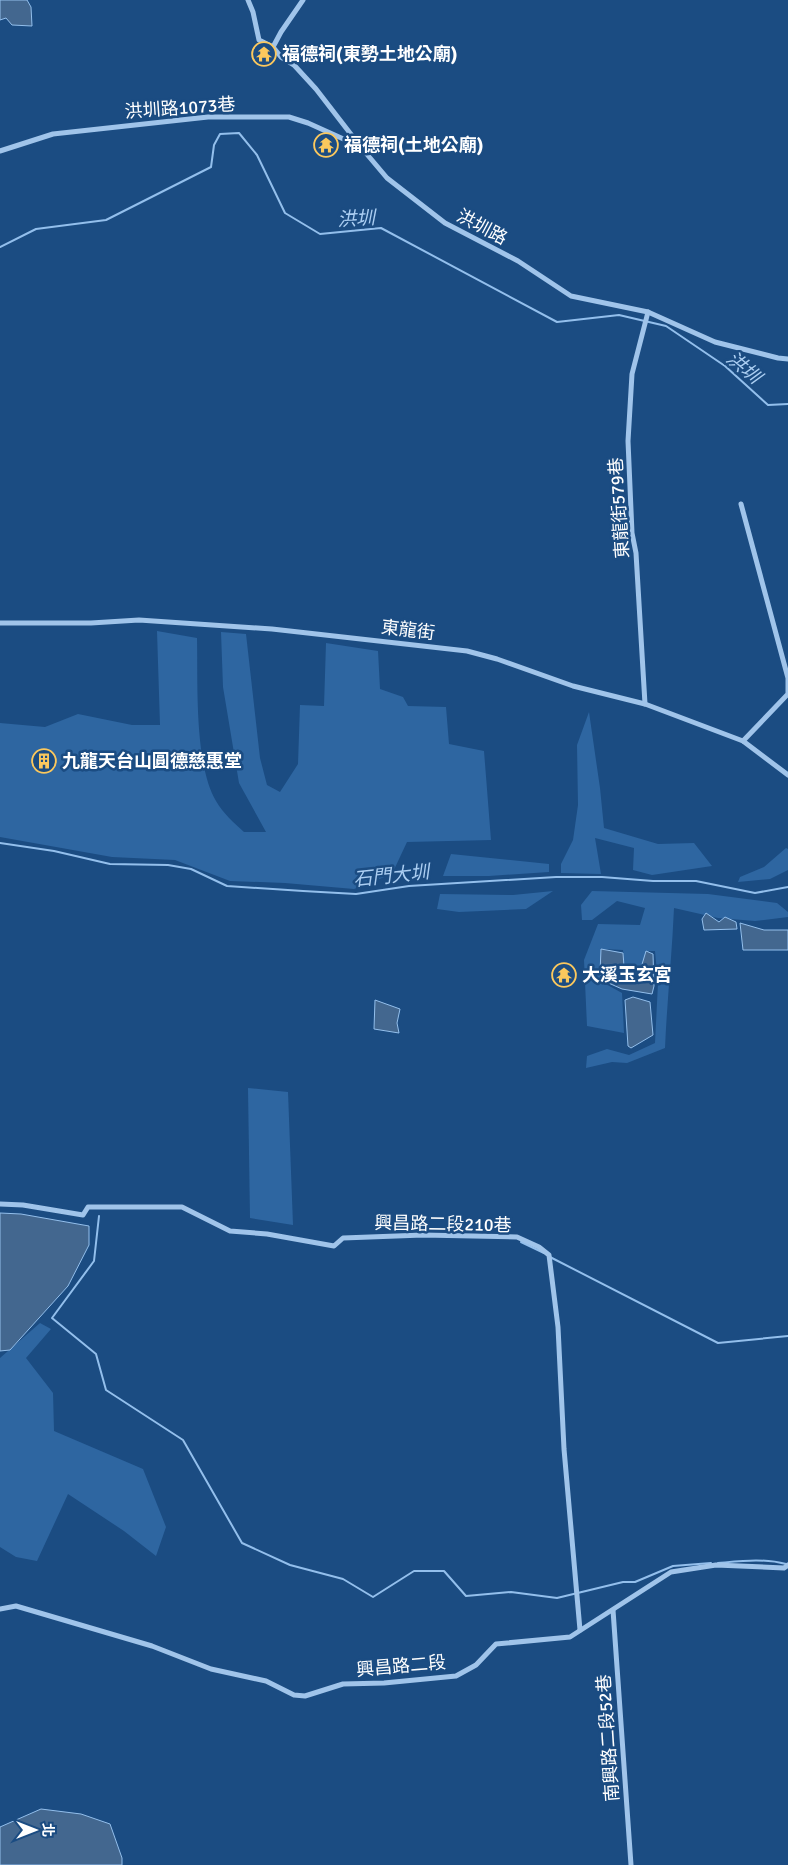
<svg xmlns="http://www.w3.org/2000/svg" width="788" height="1865" viewBox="0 0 788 1865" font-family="Signika,'Noto Sans TC',sans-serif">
  <rect width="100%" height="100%" fill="#1b4c82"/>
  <g fill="#2e66a1">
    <path d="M 157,631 L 197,638 C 198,682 194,764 216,801 C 223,813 234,823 244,832 L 266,832 L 239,783 L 223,687 L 221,632 L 246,634 L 260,758 L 267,785 L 280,792 L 298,764 L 300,705 L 324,706 L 326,643 L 378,651 L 380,689 L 403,697 L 408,706 L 446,707 L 449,744 L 484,751 L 491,840 L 407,842 L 392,874 L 354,889 L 285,883 L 230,881 L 175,860 L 112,857 L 0,837 L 0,723 L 45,727 L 78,714 L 132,725 L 160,725 Z"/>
    <path d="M 589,712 L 600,788 L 604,828 L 658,844 L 694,843 L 712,866 L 652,875 L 633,870 L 634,848 L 595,838 L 601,874 L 561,873 L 561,864 L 573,840 L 578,805 L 577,745 Z"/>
    <path d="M 786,848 L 788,849 L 788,870 L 770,879 L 738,882 L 740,877 L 764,867 Z"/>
    <path d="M 451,854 L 549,864 L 549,872 L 489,876 L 443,876 Z"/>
    <path d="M 553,891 L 526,909 L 459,912 L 437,909 L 440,894 L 513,895 Z"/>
    <path d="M 592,891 L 708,894 L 777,903 L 788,912 L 788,917 L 755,921 L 718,918 L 674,908 C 672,955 667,1001 665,1048 L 627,1063 L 612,1062 L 586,1068 L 587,1056 L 607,1049 L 629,1055 L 655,1043 L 658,983 L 655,951 L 649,951 L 640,975 L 625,974 L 623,950 L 604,949 L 602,982 L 622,993 L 624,1033 L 587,1026 L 584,960 L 598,924 L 640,925 L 645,908 L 617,901 L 592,920 L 582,920 L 581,905 Z"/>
    <path d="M 248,1088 L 288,1092 L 293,1225 L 250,1218 Z"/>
    <path d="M 40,1323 L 51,1329 L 26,1358 L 53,1393 L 54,1431 L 143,1469 L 166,1527 L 156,1556 L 124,1531 L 68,1494 L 37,1561 L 16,1557 L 0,1547 L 0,1358 Z"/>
  </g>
  <g fill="#43678f" stroke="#93bfec">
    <path d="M 0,0 L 27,0 L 31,7 L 32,26 L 12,25 L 6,18 L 0,20 Z"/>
    <path d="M 706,913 L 719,922 L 725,917 L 736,922 L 737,929 L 704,930 L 702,919 Z"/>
    <path d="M 740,923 L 764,930 L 788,930 L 788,950 L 743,950 Z"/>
    <path d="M 601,949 L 623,953 L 625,980 L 637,981 L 646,951 L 653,954 L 654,986 L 652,994 L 622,989 L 604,981 L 600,973 Z"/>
    <path d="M 633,997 L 650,1002 L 653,1035 L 631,1048 L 628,1046 L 625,1000 Z"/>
    <path d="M 375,1000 L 400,1009 L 397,1023 L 399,1033 L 374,1029 Z"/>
    <path d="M 0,1213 L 21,1214 L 89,1226 L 89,1245 L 68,1286 L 10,1350 L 0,1351 Z"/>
    <path d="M 41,1809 L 81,1814 L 110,1824 L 122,1858 L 122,1865 L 0,1865 L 0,1827 Z"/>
  </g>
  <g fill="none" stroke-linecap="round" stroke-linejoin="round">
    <g stroke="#93bfec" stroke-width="2">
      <path d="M 0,247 L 36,229 L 106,220 L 211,167 L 214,145 L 220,134 L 239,133 L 257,155 L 285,213 L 320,234 L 381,228 L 557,322 L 619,315 L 666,326 L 725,366 L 768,405 L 788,404"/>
      <path d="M 0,843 L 54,851 L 110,864 L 168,865 L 191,869 L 227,886 L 303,891 L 356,894 L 409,886 L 556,877 L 602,877 L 653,881 L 696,881 L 755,893 L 788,887"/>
      <path d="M 99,1216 L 94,1261 L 52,1318 L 96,1354 L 106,1390 L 183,1440 L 242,1543 L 290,1565 L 343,1579 L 373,1597 L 414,1571 L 444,1571 L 466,1596 L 511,1592 L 557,1598 L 623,1582 L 635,1582 L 673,1566 L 711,1563"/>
      <path d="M 521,1242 L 544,1253"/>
      <path d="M 550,1257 L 718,1343 L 788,1336"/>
      <path d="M 718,1563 C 741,1561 764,1558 786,1564"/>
    </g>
    <g stroke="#a0c4ea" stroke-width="5">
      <path d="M 248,0 L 253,12 L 259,40 L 273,47"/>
      <path d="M 303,0 L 281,32 L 273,47 L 281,57 L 294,65 L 316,89 L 360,146 L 387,178 L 445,223 L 518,261 L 571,296 L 648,312 L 715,342 L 778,358 L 788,359"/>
      <path d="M 0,151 L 53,134 L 208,117 L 289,117 L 308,123 L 359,146"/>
      <path d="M 741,504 L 788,678 L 788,694 L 743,741"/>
      <path d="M 0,623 L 91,623 L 139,620 L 272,629 L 467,651 L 497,659 L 573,686 L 645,704 L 743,741 L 788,775"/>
      <path d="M 645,704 L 636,553 L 632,533 L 628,441 L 632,374 L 648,312"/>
      <path d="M 0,1204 L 23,1205 L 83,1215 L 88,1207 L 182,1207 L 230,1231 L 267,1234 L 334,1246 L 343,1238 L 423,1235 L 517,1237 L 539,1247 L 549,1255 L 558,1327 L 564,1449 L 580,1630"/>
      <path d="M 0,1609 L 16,1606 L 152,1646 L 211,1669 L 266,1681 L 294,1695 L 305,1696 L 343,1684 L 384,1683 L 456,1676 L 476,1665 L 496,1644 L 570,1637 L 671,1572 L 716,1565 L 784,1568 L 788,1565"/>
      <path d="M 613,1610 L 631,1865"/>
    </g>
  </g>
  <defs>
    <g id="temple-ring" transform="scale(1.25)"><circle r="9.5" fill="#1b4c82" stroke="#fbc85d" stroke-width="1.5"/><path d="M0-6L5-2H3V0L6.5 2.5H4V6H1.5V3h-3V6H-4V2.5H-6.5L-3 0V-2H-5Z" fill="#fbc85d"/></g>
    <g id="building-ring" transform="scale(1.25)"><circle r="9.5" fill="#1b4c82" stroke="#fbc85d" stroke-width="1.5"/><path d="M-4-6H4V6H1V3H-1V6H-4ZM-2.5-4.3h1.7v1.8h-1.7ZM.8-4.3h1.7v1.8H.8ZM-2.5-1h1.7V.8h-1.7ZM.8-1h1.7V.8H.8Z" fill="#fbc85d"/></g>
  </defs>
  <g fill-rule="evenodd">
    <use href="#temple-ring" x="264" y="54"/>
    <use href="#temple-ring" x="326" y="145"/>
    <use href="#building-ring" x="44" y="761"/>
    <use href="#temple-ring" x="564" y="975"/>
  </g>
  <g text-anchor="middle" stroke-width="5" stroke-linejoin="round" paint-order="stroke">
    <g font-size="18" font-weight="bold" fill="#fff" stroke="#1b4c82" text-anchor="start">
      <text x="282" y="60">福德祠(東勢土地公廟)</text>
      <text x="344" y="151">福德祠(土地公廟)</text>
      <text x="62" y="767">九龍天台山圓德慈惠堂</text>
      <text x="582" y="981">大溪玉玄宮</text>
    </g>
    <g font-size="18" fill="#fff" stroke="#1b4c82">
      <text transform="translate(180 108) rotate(-4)" y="6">洪圳路1073巷</text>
      <text transform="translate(482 227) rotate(28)" y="6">洪圳路</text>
      <text transform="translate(619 508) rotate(-94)" y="6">東龍街579巷</text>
      <text transform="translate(408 630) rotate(7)" y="6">東龍街</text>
      <text transform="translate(443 1224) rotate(1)" y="6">興昌路二段210巷</text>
      <text transform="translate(401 1666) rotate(-5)" y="6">興昌路二段</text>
      <text transform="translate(608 1738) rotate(-94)" y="6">南興路二段52巷</text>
    </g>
    <g font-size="19" font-style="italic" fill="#abcef2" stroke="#1b4c82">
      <text transform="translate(356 218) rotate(-3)" y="7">洪圳</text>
      <text transform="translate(744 367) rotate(40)" y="7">洪圳</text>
      <text transform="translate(391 875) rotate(-6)" y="7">石門大圳</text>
    </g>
  </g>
  <g transform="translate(35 1830) rotate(90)" stroke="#1b4c82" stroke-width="4" paint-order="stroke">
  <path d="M0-4L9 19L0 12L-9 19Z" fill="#ffffff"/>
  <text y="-8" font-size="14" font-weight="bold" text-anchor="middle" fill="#ffffff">北</text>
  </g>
</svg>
